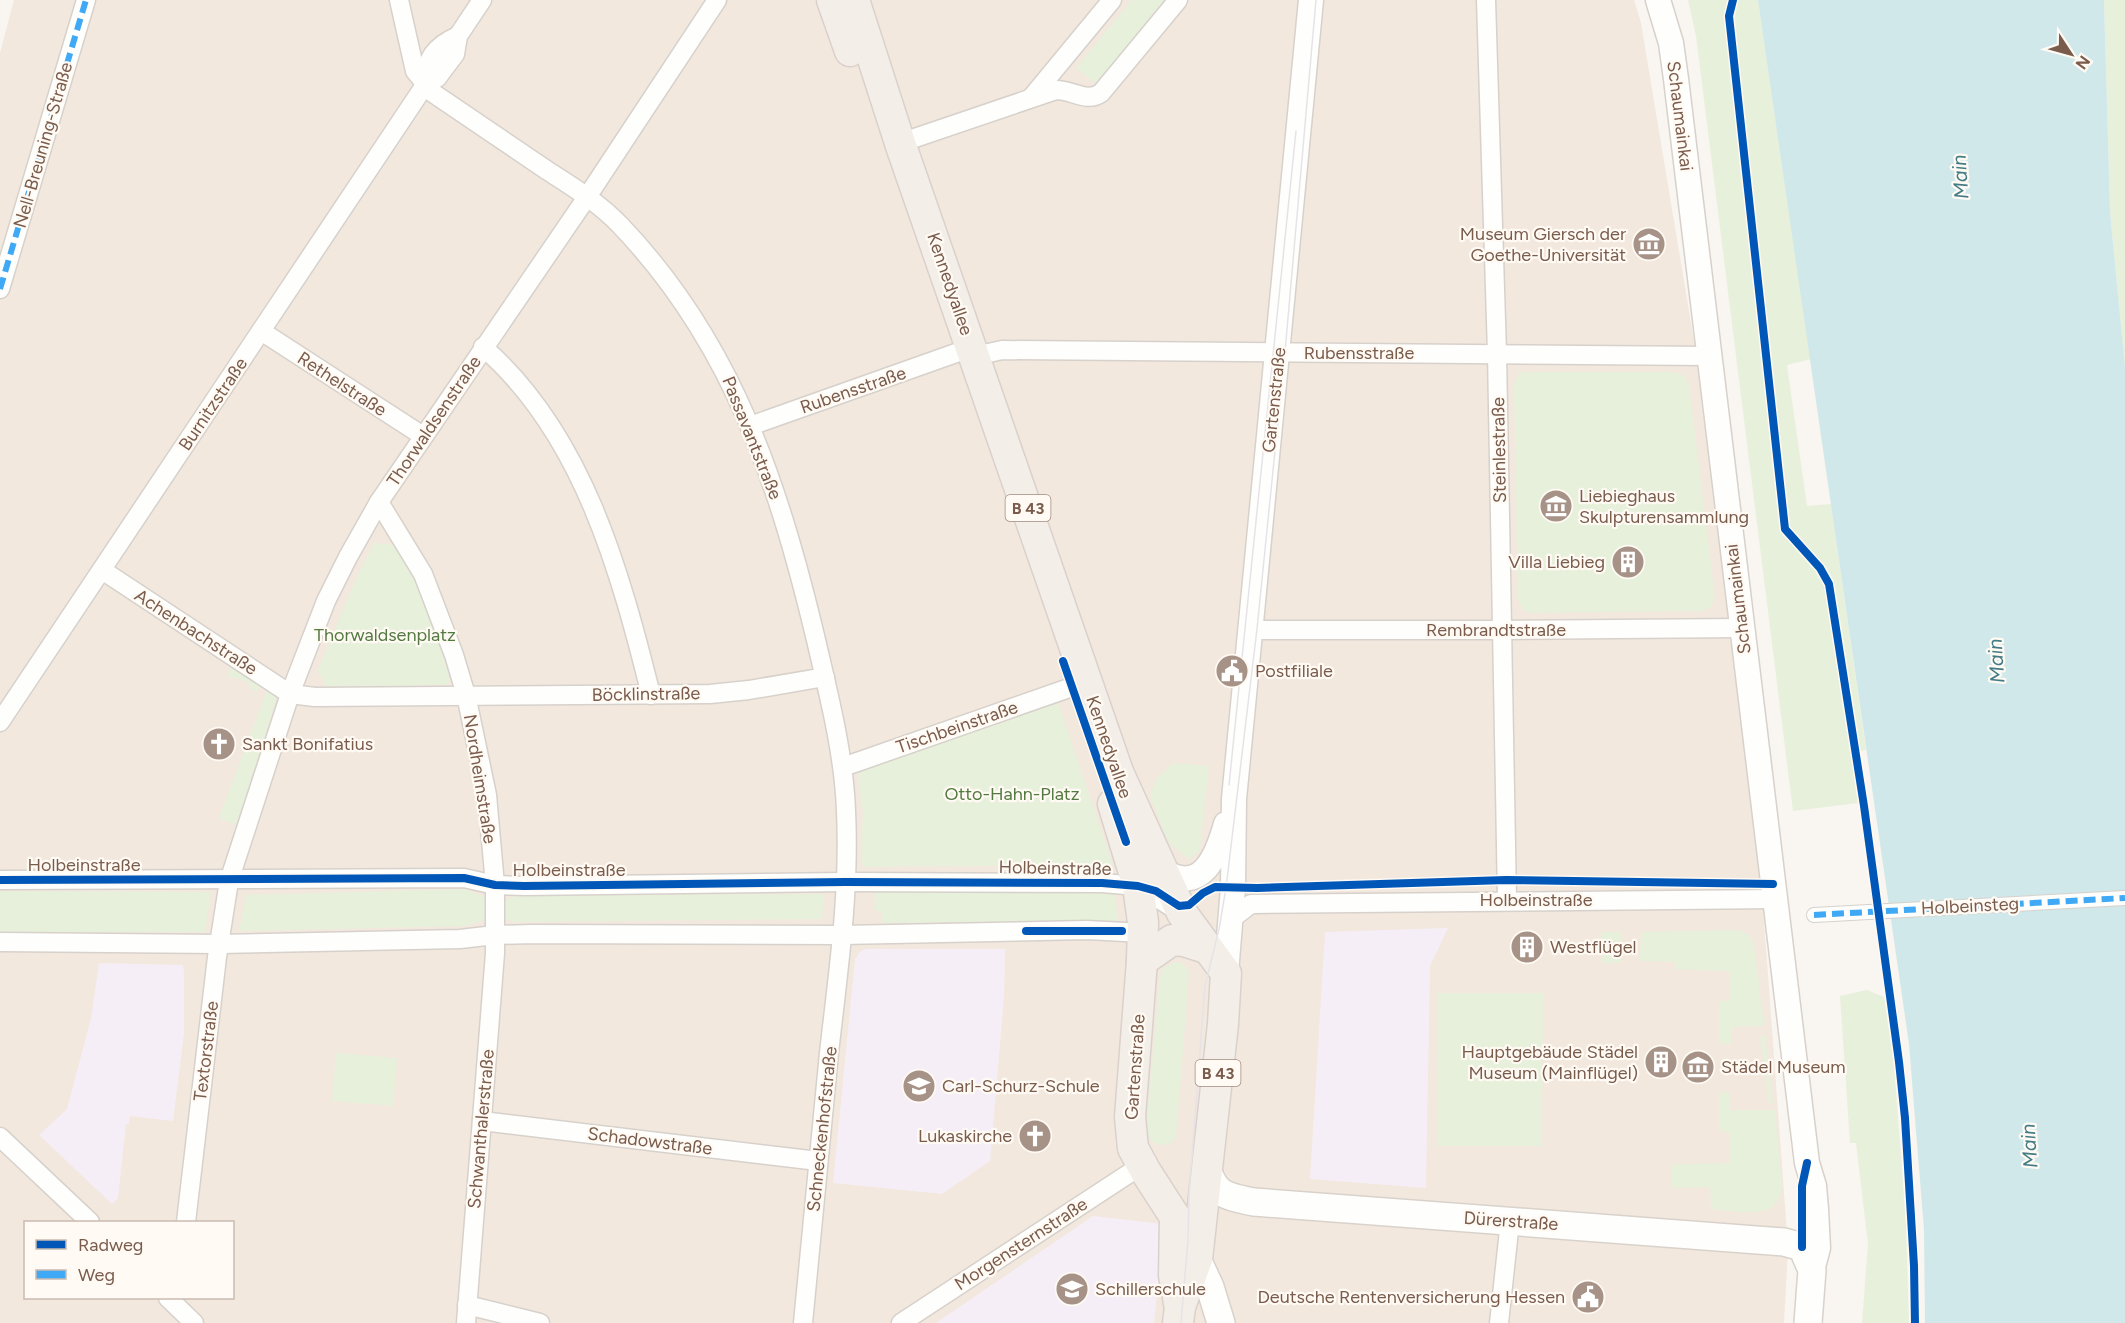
<svg xmlns="http://www.w3.org/2000/svg" width="2125" height="1323" viewBox="0 0 2125 1323" font-family="Figtree,sans-serif">
  <rect width="100%" height="100%" fill="#f9f5f0"/>
  <path fill="#f2e8de" fill-rule="evenodd" d="M 14,0 L 1634,0 L 1641,23 L 1696,353 L 1732,627 L 1762,894 L 1788,1247 L 1784,1323 L 0,1323 L 0,53 ZM 26,1222 L 232,1222 L 232,1298 L 26,1298 Z"/>
  <g fill="#f6eef6">
    <path d="M 1448,928 L 1430,966 L 1426,1188 L 1310,1179 L 1325,932 Z"/>
    <path d="M 865,949 L 1005,949 L 1004,998 L 990,1161 L 942,1194 L 833,1183 L 855,959 L 860,952 Z"/>
    <path d="M 99,963 L 183,965 L 184,973 L 184,1033 L 173,1121 L 130,1116 L 129,1124 L 126,1124 L 118,1198 L 112,1204 L 39,1135 L 67,1109 L 91,1018 Z"/>
    <path d="M 1093,1216 L 1164,1224 L 1154,1323 L 936,1323 Z"/>
  </g>
  <g fill="#e7f0db">
    <path d="M 1132,0 L 1164,0 L 1096,84 L 1076,68 Z"/>
    <path d="M 1688,0 L 1758,0 L 1811,359 L 1787,365 L 1807,506 L 1831,504 L 1866,750 L 1851,753 L 1858,803 L 1793,811 L 1696,36 Z"/>
    <path d="M 2104,0 L 2125,0 L 2125,372 L 2110,212 Z"/>
    <path d="M 1522,372 L 1669,372 C 1679,372 1685,375 1689,384 L 1715,598 L 1710,608 L 1702,611 L 1531,613 L 1523,610 L 1518,600 L 1514,385 L 1518,375 Z"/>
    <path d="M 374,543 L 397,545 C 422,589 437,632 450,681 L 447,685 L 326,686 L 318,670 L 355,581 Z"/>
    <path d="M 232,666 L 260,683 L 257,692 L 252,690 L 247,681 L 226,676 Z"/>
    <path d="M 267,690 L 278,695 L 236,825 L 219,818 Z"/>
    <path d="M 1058,703 L 1113,865 L 864,867 L 861,861 L 863,812 L 858,775 L 860,772 Z"/>
    <path d="M 1173,763 L 1209,766 L 1200,850 L 1189,859 L 1173,847 L 1167,839 L 1150,796 L 1156,779 Z"/>
    <path d="M 465,889 L 483,896 L 488,903 L 484,920 L 465,926 L 239,931 L 246,895 Z"/>
    <path d="M 1070,890 L 1114,892 L 1118,921 L 881,923 L 881,911 L 874,910 L 875,892 Z"/>
    <path d="M 0,891 L 211,892 L 205,932 L 0,932 Z"/>
    <path d="M 824,894 L 822,919 L 516,922 L 505,919 C 498,906 505,899 517,895 Z"/>
    <path d="M 1738,930 L 1748,934 L 1754,943 L 1764,1026 L 1732,1027 L 1732,1044 L 1719,1044 L 1719,1001 L 1729,1001 L 1729,971 L 1675,969 L 1675,962 L 1640,961 L 1641,932 Z"/>
    <rect x="1602" y="932" width="19" height="31"/>
    <path d="M 1176,962 C 1184,963 1188,967 1189,975 L 1176,1137 L 1170,1144 L 1161,1145 L 1149,1140 L 1146,1129 L 1148,1107 L 1160,976 L 1163,968 Z"/>
    <path d="M 1867,990 L 1884,997 L 1894,1065 L 1906,1224 L 1909,1323 L 1862,1323 L 1868,1244 L 1856,1143 L 1850,1143 L 1840,996 Z"/>
    <path d="M 1438,993 L 1543,993 L 1542,1146 L 1438,1146 Z"/>
    <path d="M 1765,1035 L 1765,1036 L 1773,1104 L 1769,1103 L 1760,1036 Z"/>
    <path d="M 336,1053 L 397,1058 L 393,1106 L 332,1101 Z"/>
    <path d="M 1719,1092 L 1730,1092 L 1730,1110 L 1775,1110 L 1782,1186 C 1780,1223 1737,1211 1711,1209 L 1710,1187 L 1672,1188 L 1672,1164 L 1729,1163 L 1729,1132 L 1719,1131 Z"/>
  </g>
  <path fill="#d0e8ea" d="M 1758,0 L 2104,0 L 2110,212 L 2125,368 L 2125,1323 L 1925,1323 L 1924,1230 L 1909,1044 Z"/>
  <g fill="none" stroke-linecap="round" stroke-linejoin="round">
    <g stroke="#d7d1cb" stroke-width="16">
      <path id="pedestrian" d="M 1814,915 L 2125,898"/>
    </g>
    <g stroke="#d7d1cb" stroke-width="21">
      <g id="minor">
        <path d="M 399,0 L 415,71 L 433,93 C 471,119 510,145 548,171 C 573,187 599,203 620,225 C 733,343 779,485 816,640 C 829,696 844,754 846,811 C 850,892 838,973 829,1053 C 820,1143 811,1233 803,1323"/>
        <path d="M 1486,0 L 1497,353 L 1507,900"/>
        <path d="M 425,85 C 425,59 435,46 458,36"/>
        <path d="M 1031,98 L 1112,0"/>
        <path d="M 900,143 L 1056,90 C 1073,90 1086,103 1101,93 L 1178,0"/>
        <path d="M 0,289 L 86,0"/>
        <path d="M 261,331 L 423,436"/>
        <path d="M 483,347 C 583,434 620,571 651,695"/>
        <path d="M 975,356 L 1002,350 L 1708,356"/>
        <path d="M 750,426 L 956,353"/>
        <path d="M 379,502 L 423,574 L 454,655 L 466,695 L 487,795 L 495,885 L 495,953 L 466,1323"/>
        <path d="M 102,570 L 290,694 L 315,697 L 710,694 L 749,690 L 825,677"/>
        <path d="M 1250,630 L 1502,630 L 1742,628"/>
        <path d="M 0,722 L 425,85 L 437,78 L 455,54 L 458,36 L 482,0"/>
        <path d="M 843,767 L 1072,687"/>
        <path d="M 0,880 L 464,878 L 495,885 L 524,886 L 845,882 L 1102,883 L 1138,886 L 1181,913"/>
        <path d="M 1230,920 L 1251,904 L 1775,899"/>
        <path d="M 0,942 L 219,944 L 460,939 L 495,935 L 531,934 L 842,935 L 1087,930 L 1144,933"/>
        <path d="M 482,1121 L 818,1161"/>
        <path d="M 0,1137 L 90,1222"/>
        <path d="M 186,1222 L 217,957 L 229,881 L 290,694 L 326,601 L 348,557 L 379,502 L 587,197 L 717,0"/>
        <path d="M 168,1298 L 194,1323"/>
        <path d="M 467,1305 L 540,1323"/>
        <path d="M 901,1323 L 1142,1165"/>
        <path d="M 1499,1323 L 1510,1221"/>
      </g>
    </g>
    <g stroke="#d7d1cb" stroke-width="27">
      <g id="tertiary">
        <path d="M 1658,0 L 1671,43 L 1676,79 L 1807,1163 L 1814,1186 L 1816,1209 L 1818,1248 L 1812,1270"/>
        <path d="M 1163,871 C 1202,895 1217,856 1226,824"/>
        <path d="M 1226,973 L 1233,888 L 1234,799 L 1311,0"/>
      </g>
    </g>
    <g stroke="#d9d2cb" stroke-width="30">
      <g id="secondary">
        <path d="M 1208,1172 C 1217,1197 1230,1197 1254,1202 L 1784,1242 L 1802,1247 L 1812,1270 L 1808,1323"/>
        <path d="M 1191,1246 L 1210,1287 L 1221,1323"/>
      </g>
    </g>
    <g stroke="#dad1cc" stroke-width="33">
      <g id="primary">
        <path d="M 832,0 L 850,51"/>
        <path d="M 854,0 L 900,143 L 1118,772 L 1182,913 L 1226,973 L 1223,1024 L 1197,1259 L 1180,1307 L 1178,1323"/>
        <path d="M 1113,804 L 1138,886 L 1143,922 L 1142,961 L 1130,1117 L 1133,1148 L 1146,1172 L 1175,1217 L 1174,1275 L 1179,1303"/>
        <path d="M 1142,961 L 1172,940 L 1184,941 L 1206,948"/>
      </g>
    </g>
    <use href="#pedestrian" stroke="#fefefd" stroke-width="14"/>
    <use href="#minor" stroke="#fefefd" stroke-width="18"/>
    <use href="#tertiary" stroke="#fefefd" stroke-width="24"/>
    <use href="#secondary" stroke="#fefefd" stroke-width="27"/>
    <use href="#primary" stroke="#f3eee8" stroke-width="30"/>
    <g stroke="#e6e3e7" stroke-width="1.5">
      <path d="M 1229,785 L 1296,131"/>
      <path d="M 1181,1323 L 1188,1240 L 1189,1195 L 1205,986 L 1219,929 L 1226,888 L 1257,629 L 1285,352 L 1316,0"/>
    </g>
    <g stroke="#3fa9f5" stroke-width="6" stroke-dasharray="12 6" stroke-linecap="butt">
      <path d="M 0,289 L 86,0"/>
      <path d="M 1814,915 L 2125,898"/>
    </g>
    <g stroke="#fffaf3" stroke-width="11">
      <g id="cycleway">
        <path d="M 1733,0 L 1729,16 L 1785,529 L 1820,568 L 1829,584 L 1864,806 L 1899,1062 L 1905,1118 L 1914,1266 L 1915,1323"/>
        <path d="M 1063,661 L 1126,842"/>
        <path d="M 0,880 L 464,878 L 495,885 L 524,886 L 845,882 L 1102,883 L 1138,886 L 1156,891 L 1179,906 L 1189,905 L 1203,893 L 1215,887 L 1257,888 L 1506,880 L 1773,884"/>
        <path d="M 1026,931 L 1122,931"/>
        <path d="M 1802,1247 L 1802,1186 L 1807,1163"/>
      </g>
    </g>
    <use href="#cycleway" stroke="#0057b8" stroke-width="8"/>
  </g>
  <defs>
    <g id="museum-disc" transform="scale(1.725)"><circle r="9.5" fill="#a69286" stroke="#fffaf3"/><path d="M0-6L6-3V-2H-6V-3ZM-5-1h2V3h-2ZM-1-1h2V3h-2ZM3-1h2V3H3ZM-6 4H6V6H-6Z" fill="#fff"/></g>
    <g id="building-disc" transform="scale(1.725)"><circle r="9.5" fill="#a69286" stroke="#fffaf3"/><path d="M-4-6H4V6H1V3H-1V6H-4ZM-2.5-4.3h1.7v1.8h-1.7ZM.8-4.3h1.7v1.8H.8ZM-2.5-1h1.7V.8h-1.7ZM.8-1h1.7V.8H.8Z" fill="#fff"/></g>
    <g id="civic-disc" transform="scale(1.725)"><circle r="9.5" fill="#a69286" stroke="#fffaf3"/><path d="M-.6-6.5H3V-4.5H.6V-3L4-1V1h2V6H-6V1h2V-1L-.6-3ZM-1.2 2.5V6h2.4V2.5Z" fill="#fff"/></g>
    <g id="church-disc" transform="scale(1.725)"><circle r="9.5" fill="#a69286" stroke="#fffaf3"/><path d="M-1.2-6h2.4v3.5h3.3v2.4h-3.3V6h-2.4V-.1h-3.3v-2.4h3.3Z" fill="#fff"/></g>
    <g id="school-disc" transform="scale(1.725)"><circle r="9.5" fill="#a69286" stroke="#fffaf3"/><path d="M0-5L7-2L0 1L-7-2ZM-4 1L0 2.5L4 1V4Q0 6-4 4Z" fill="#fff"/></g>
  </defs>
  <g fill-rule="evenodd">
    <use href="#museum-disc" x="1649" y="244"/>
    <use href="#museum-disc" x="1556" y="506"/>
    <use href="#building-disc" x="1628" y="562"/>
    <use href="#civic-disc" x="1232" y="671"/>
    <use href="#church-disc" x="219" y="744"/>
    <use href="#building-disc" x="1527" y="947"/>
    <use href="#building-disc" x="1661" y="1062"/>
    <use href="#museum-disc" x="1698" y="1067"/>
    <use href="#school-disc" x="919" y="1086"/>
    <use href="#church-disc" x="1035" y="1136"/>
    <use href="#school-disc" x="1072" y="1289"/>
    <use href="#civic-disc" x="1588" y="1297"/>
  </g>
  <g text-anchor="middle" stroke-width="4.5" stroke-linejoin="round" paint-order="stroke">
    <g fill="#fffaf3" stroke="#a28b7f" stroke-width="1.5">
      <rect x="1005.5" y="495" width="45" height="26" rx="4.5"/>
      <rect x="1195.5" y="1060" width="45" height="26" rx="4.5"/>
    </g>
    <g font-size="16" font-weight="bold" fill="#7a5c4d">
      <text x="1028" y="514">B 43</text>
      <text x="1218" y="1079">B 43</text>
    </g>
    <g font-size="18" fill="#7a5c4d" stroke="#fffaf3">
      <text transform="translate(1680 116) rotate(83)" y="6">Schaumainkai</text>
      <text transform="translate(43 145) rotate(-74)" y="6">Nell-Breuning-Straße</text>
      <text transform="translate(950 284) rotate(71)" y="6">Kennedyallee</text>
      <text x="1359" y="359">Rubensstraße</text>
      <text transform="translate(342 384) rotate(33)" y="6">Rethelstraße</text>
      <text transform="translate(853 390) rotate(-19)" y="6">Rubensstraße</text>
      <text transform="translate(1274 400) rotate(-84)" y="6">Gartenstraße</text>
      <text transform="translate(213 404) rotate(-56)" y="6">Burnitzstraße</text>
      <text transform="translate(434 421) rotate(-56)" y="6">Thorwaldsenstraße</text>
      <text transform="translate(752 438) rotate(68)" y="6">Passavantstraße</text>
      <text transform="translate(1499 450) rotate(-91)" y="6">Steinlestraße</text>
      <text transform="translate(1738 599) rotate(-97)" y="6">Schaumainkai</text>
      <text x="1496" y="636">Rembrandtstraße</text>
      <text transform="translate(196 632) rotate(33)" y="6">Achenbachstraße</text>
      <text transform="translate(646 694) rotate(-1)" y="6">Böcklinstraße</text>
      <text transform="translate(957 727) rotate(-19)" y="6">Tischbeinstraße</text>
      <text transform="translate(1109 747) rotate(71)" y="6">Kennedyallee</text>
      <text transform="translate(480 779) rotate(81)" y="6">Nordheimstraße</text>
      <text x="84" y="871">Holbeinstraße</text>
      <text transform="translate(1055 868) rotate(1)" y="6">Holbeinstraße</text>
      <text x="569" y="876">Holbeinstraße</text>
      <text x="1536" y="906">Holbeinstraße</text>
      <text transform="translate(1970 906) rotate(-3)" y="6">Holbeinsteg</text>
      <text transform="translate(206 1051) rotate(-83)" y="6">Textorstraße</text>
      <text transform="translate(1135 1067) rotate(-86)" y="6">Gartenstraße</text>
      <text transform="translate(481 1129) rotate(-85)" y="6">Schwanthalerstraße</text>
      <text transform="translate(822 1129) rotate(-84)" y="6">Schneckenhofstraße</text>
      <text transform="translate(650 1141) rotate(7)" y="6">Schadowstraße</text>
      <text transform="translate(1511 1221) rotate(4)" y="6">Dürerstraße</text>
      <text transform="translate(1021 1244) rotate(-33)" y="6">Morgensternstraße</text>
    </g>
    <g font-size="18" fill="#7a5c4d" stroke="#fffaf3" text-anchor="start">
      <text x="1626" y="240" text-anchor="end">Museum Giersch der<tspan x="1626" dy="21">Goethe-Universität</tspan></text>
      <text x="1579" y="502">Liebieghaus<tspan x="1579" dy="21">Skulpturensammlung</tspan></text>
      <text x="1605" y="568" text-anchor="end">Villa Liebieg</text>
      <text x="1255" y="677">Postfiliale</text>
      <text x="242" y="750">Sankt Bonifatius</text>
      <text x="1550" y="953">Westflügel</text>
      <text x="1638" y="1058" text-anchor="end">Hauptgebäude Städel<tspan x="1638" dy="21">Museum (Mainflügel)</tspan></text>
      <text x="1721" y="1073">Städel Museum</text>
      <text x="942" y="1092">Carl-Schurz-Schule</text>
      <text x="1012" y="1142" text-anchor="end">Lukaskirche</text>
      <text x="1095" y="1295">Schillerschule</text>
      <text x="1565" y="1303" text-anchor="end">Deutsche Rentenversicherung Hessen</text>
    </g>
    <g font-size="18" fill="#537a41" stroke="#fffaf3">
      <text x="385" y="641">Thorwaldsenplatz</text>
      <text x="1012" y="800">Otto-Hahn-Platz</text>
    </g>
    <g font-size="20" font-style="italic" fill="#437c86" stroke="#fffaf3">
      <text transform="translate(1960 177) rotate(-94)" y="7">Main</text>
      <text transform="translate(1996 661) rotate(-94)" y="7">Main</text>
      <text transform="translate(2029 1146) rotate(-94)" y="7">Main</text>
    </g>
  </g>
  <rect x="24" y="1221" width="210" height="78" fill="#fffaf3" stroke="#cabbb1" stroke-width="1.5"/>
  <rect x="36" y="1240" width="30" height="9" fill="#0057b8" stroke="#cabbb1" stroke-width="1.5"/>
  <text x="78" y="1251" font-size="18" fill="#7a5c4d">Radweg</text>
  <rect x="36" y="1270" width="30" height="9" fill="#3fa9f5" stroke="#cabbb1" stroke-width="1.5"/>
  <text x="78" y="1281" font-size="18" fill="#7a5c4d">Weg</text>
  <g transform="translate(2071 54) rotate(126)" stroke="#fffaf3" stroke-width="4.5" paint-order="stroke">
  <path d="M0-4.5L10 22L0 15L-10 22Z" fill="#7a5c4d"/>
  <text y="-9" font-size="16" font-weight="bold" text-anchor="middle" fill="#7a5c4d">N</text>
  </g>
</svg>
